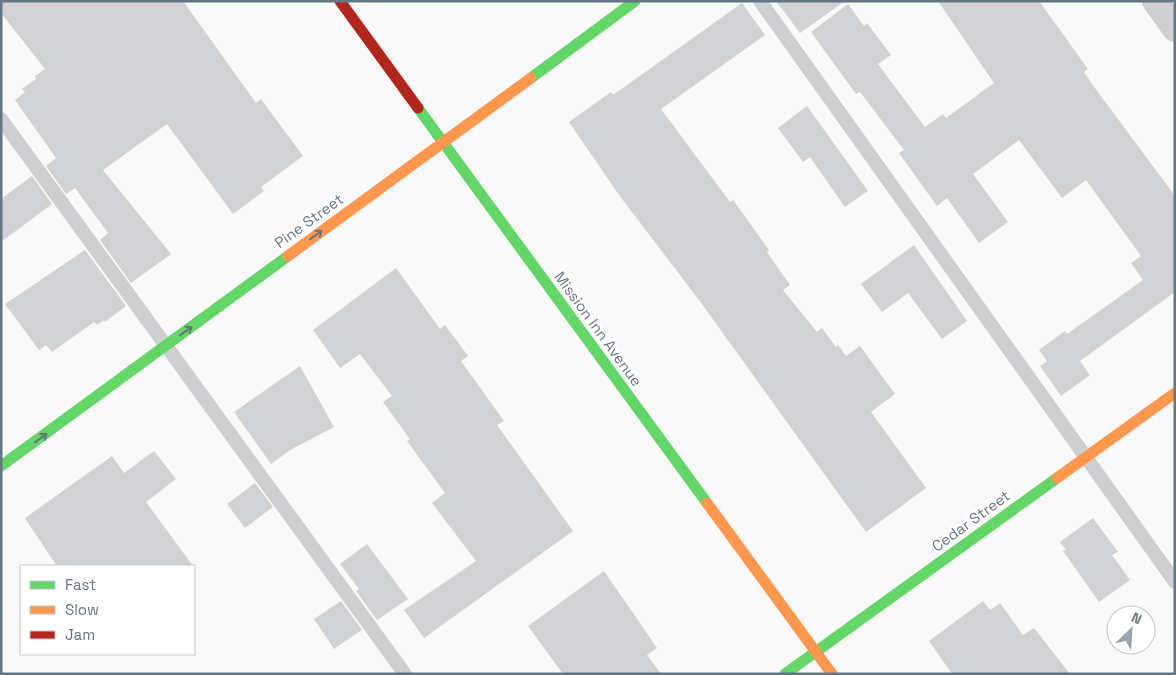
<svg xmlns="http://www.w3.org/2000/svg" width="1176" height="675" viewBox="0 0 1176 675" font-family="'Space Grotesk',sans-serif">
  <rect width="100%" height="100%" fill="#f9f9f9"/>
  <g fill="#d0d2d3">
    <path d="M 1,1 L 183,1 L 256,103 L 261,99 L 303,156 L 261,187 L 264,191 L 233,214 L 167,124 L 103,170 L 171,254 L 131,283 L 100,240 L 108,233 L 75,188 L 66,194 L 46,166 L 56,158 L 15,100 L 25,92 L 22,89 L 36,79 L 35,76 L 45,69 L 1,13 Z"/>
    <path d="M 776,1 L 845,1 L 800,33 Z"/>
    <path d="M 938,1 L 1039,1 L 1088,69 L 1084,72 L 1092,84 L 1175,196 L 1175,292 L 1080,361 L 1090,375 L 1061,396 L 1040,366 L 1047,361 L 1039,350 L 1065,331 L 1067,334 L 1143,280 L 1131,263 L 1141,256 L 1086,180 L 1062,198 L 1019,140 L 973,174 L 1008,222 L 979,243 L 947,198 L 937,206 L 899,153 L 904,150 L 860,92 L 856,94 L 811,32 L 848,4 L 864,26 L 867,23 L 891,55 L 878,64 L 925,127 L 943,114 L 946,118 L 994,83 Z"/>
    <path d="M 742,3 L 765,35 L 661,109 L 730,202 L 733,200 L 769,250 L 767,252 L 790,285 L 783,290 L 817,332 L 822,328 L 836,347 L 838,345 L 846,356 L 860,346 L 895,394 L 871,412 L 926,488 L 866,532 L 699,300 L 619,195 L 569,122 L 611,92 L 613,95 Z"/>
    <path d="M 807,106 L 868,191 L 845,207 L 810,157 L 803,162 L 778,128 Z"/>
    <path d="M 32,176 L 52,204 L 1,242 L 1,199 Z"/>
    <path d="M 914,245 L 967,321 L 942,339 L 908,293 L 882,312 L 861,284 Z"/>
    <path d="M 85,250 L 126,306 L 105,322 L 104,320 L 97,325 L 94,322 L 52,352 L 46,345 L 39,350 L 5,304 Z"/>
    <path d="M 396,268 L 440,329 L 445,325 L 468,356 L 461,361 L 504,421 L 497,425 L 573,531 L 424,638 L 404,610 L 476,561 L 432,503 L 445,493 L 407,441 L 410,439 L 383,402 L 392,396 L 360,354 L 340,368 L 313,330 Z"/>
    <path d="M 300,366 L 334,427 L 290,450 L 271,464 L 234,412 Z"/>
    <path d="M 154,451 L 176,479 L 146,502 L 193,566 L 57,566 L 25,518 L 112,456 L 124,473 Z"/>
    <path d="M 255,483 L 273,507 L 245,528 L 227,504 Z"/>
    <path d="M 1093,518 L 1118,552 L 1112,555 L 1130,580 L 1099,602 L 1063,551 L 1066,550 L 1060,542 Z"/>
    <path d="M 367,544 L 408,599 L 377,620 L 356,591 L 359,589 L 340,564 Z"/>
    <path d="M 604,571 L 657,648 L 647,655 L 661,674 L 563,674 L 528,626 Z"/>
    <path d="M 341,601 L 362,630 L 334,649 L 314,619 Z"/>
    <path d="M 983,601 L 990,610 L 1000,603 L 1023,635 L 1034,628 L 1070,674 L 952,674 L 929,641 Z"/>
  </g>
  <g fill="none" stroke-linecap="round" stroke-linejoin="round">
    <g stroke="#cecfd0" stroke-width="14">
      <path d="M 760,1 L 1175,582"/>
      <path d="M 1,119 L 405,674"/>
    </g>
    <path stroke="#cecfd0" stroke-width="26" d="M 1155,1 L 1175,29"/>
    <g stroke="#63d668" stroke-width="11">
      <path d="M 531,78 L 635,1"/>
      <path d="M 418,108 L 707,503"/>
      <path d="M 1,466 L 288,256"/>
      <path d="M 785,674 L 1057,478"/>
    </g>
    <g stroke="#ff974d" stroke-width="11">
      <path d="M 288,256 L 531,78"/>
      <path d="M 1057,478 L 1175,393"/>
      <path d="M 707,503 L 832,674"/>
    </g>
    <path stroke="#b3261e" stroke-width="11" d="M 340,1 L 418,108"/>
  </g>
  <defs><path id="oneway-shaft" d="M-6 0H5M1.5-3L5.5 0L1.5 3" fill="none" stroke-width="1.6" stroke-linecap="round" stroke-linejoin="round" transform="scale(1.25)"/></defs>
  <g stroke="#657683">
    <use href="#oneway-shaft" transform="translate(316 235) rotate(-36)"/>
    <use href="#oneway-shaft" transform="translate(186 331) rotate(-36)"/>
    <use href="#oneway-shaft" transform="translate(41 438) rotate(-36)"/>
  </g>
  <g text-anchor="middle" stroke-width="5" stroke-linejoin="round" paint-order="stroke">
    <g font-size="15" fill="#657683" stroke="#fff">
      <text transform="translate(309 221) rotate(-36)" y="5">Pine Street</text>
      <text transform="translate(598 329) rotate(54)" y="5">Mission Inn Avenue</text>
      <text transform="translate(971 521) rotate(-36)" y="5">Cedar Street</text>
    </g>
  </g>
  <rect width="1176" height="675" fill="none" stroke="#657683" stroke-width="5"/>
  <rect x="20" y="565" width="175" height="90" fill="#ffffff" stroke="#c1c8cd"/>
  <rect x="30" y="581" width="25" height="8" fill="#63d668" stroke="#c1c8cd"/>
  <text x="65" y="590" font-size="15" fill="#657683">Fast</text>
  <rect x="30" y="606" width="25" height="8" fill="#ff974d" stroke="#c1c8cd"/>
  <text x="65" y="615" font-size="15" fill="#657683">Slow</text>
  <rect x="30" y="631" width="25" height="8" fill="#b3261e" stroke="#c1c8cd"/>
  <text x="65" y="640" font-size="15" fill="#657683">Jam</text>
  <g transform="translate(1131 630) rotate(25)"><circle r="24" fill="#ffffff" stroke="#c1c8cd"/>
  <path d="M0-4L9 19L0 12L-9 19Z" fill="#99a4ac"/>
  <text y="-8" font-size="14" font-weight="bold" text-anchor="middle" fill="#657683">N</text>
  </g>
</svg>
